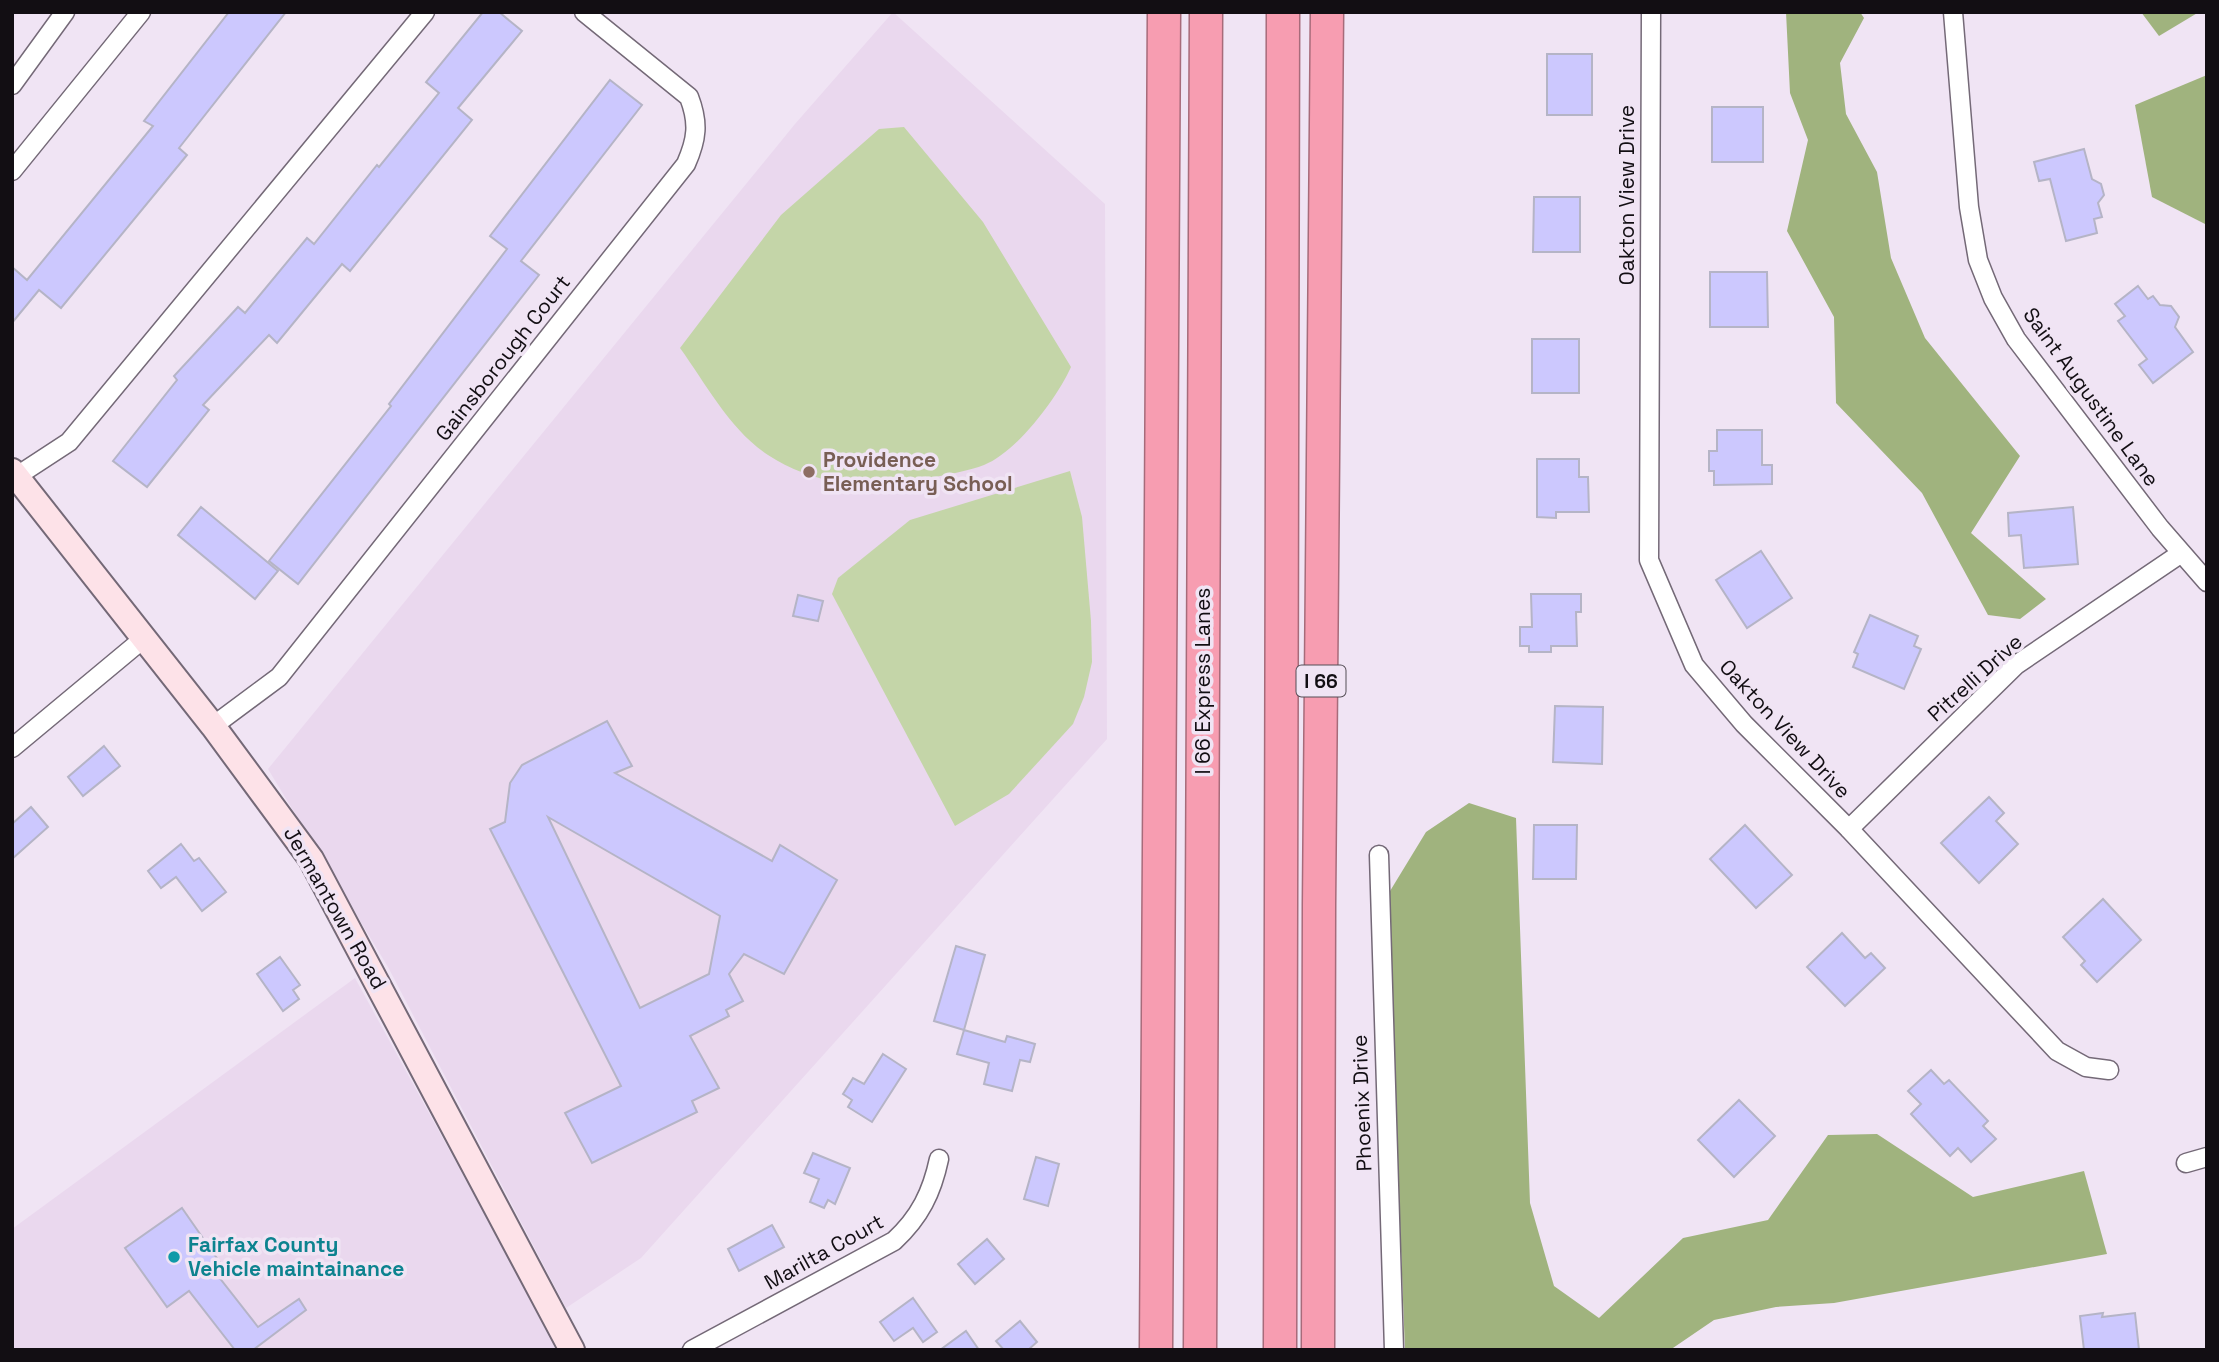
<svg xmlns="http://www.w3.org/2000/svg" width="2219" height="1362" viewBox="0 0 2219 1362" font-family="'Space Grotesk',sans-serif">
  <rect width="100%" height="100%" fill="#f0e4f4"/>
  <g fill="#ead8ee">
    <path d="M 893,12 L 1105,204 L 1107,739 L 641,1258 L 566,1308 L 388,967 L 268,769 L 795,124 Z"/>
    <path d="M 355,978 L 559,1350 L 12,1350 L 12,1229 Z"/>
  </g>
  <g fill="#c4d5a8">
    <path d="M 904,127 L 983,222 L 1071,367 C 1057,398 1017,452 984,465 C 952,477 876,487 842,483 C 816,479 789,469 768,455 C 730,430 706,384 680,348 L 781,215 L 879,129 Z"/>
    <path d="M 1070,471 L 1082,517 L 1091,621 L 1092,662 L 1084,697 L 1073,724 L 1009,794 L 955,826 L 832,594 L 838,578 L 910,520 Z"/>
  </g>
  <g fill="#a0b37e">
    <path d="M 1786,12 L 1860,12 L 1864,18 L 1840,63 L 1846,114 L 1877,172 L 1891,258 L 1925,338 L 2020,456 L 1971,533 L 2046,599 L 2020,619 L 1988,615 L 1922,493 L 1836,403 L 1834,317 L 1787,231 L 1808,140 L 1790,93 Z"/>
    <path d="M 2141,12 L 2199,12 L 2159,36 Z"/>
    <path d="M 2207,75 L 2207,225 L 2152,197 L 2135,105 Z"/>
    <path d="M 1469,803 L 1516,818 L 1530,1203 L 1554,1286 L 1599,1318 L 1683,1238 L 1768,1220 L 1828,1135 L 1877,1134 L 1973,1197 L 2084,1171 L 2107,1254 L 1834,1303 L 1776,1307 L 1714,1320 L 1670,1350 L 1405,1350 L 1387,896 L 1426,832 Z"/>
  </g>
  <g fill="#ccc8fe" stroke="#b5b4c6" stroke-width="2" fill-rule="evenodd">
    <path d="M 229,12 L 286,12 L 179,148 L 187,155 L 61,308 L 39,290 L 12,323 L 12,267 L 27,280 L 153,126 L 144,121 Z"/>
    <path d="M 483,12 L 499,12 L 522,31 L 458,108 L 472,120 L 350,271 L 342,264 L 277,343 L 269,335 L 203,405 L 209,410 L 147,487 L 113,461 L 177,380 L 174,376 L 238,307 L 245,313 L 307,238 L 314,244 L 377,165 L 379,167 L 439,93 L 426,82 Z"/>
    <rect x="1547" y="54" width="45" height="61"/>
    <path d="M 610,80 L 642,105 L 521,261 L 539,275 L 298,584 L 269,561 L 391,406 L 389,404 L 507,249 L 490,236 Z"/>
    <rect x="1712" y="107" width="51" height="55"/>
    <path d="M 2084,149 L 2092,179 L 2101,184 L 2104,195 L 2098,203 L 2102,217 L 2094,219 L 2097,233 L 2066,241 L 2050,179 L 2039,181 L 2034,162 Z"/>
    <path d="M 1534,197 L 1580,197 L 1580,252 L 1533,252 Z"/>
    <path d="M 1710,272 L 1767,272 L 1768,327 L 1710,327 Z"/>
    <path d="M 2138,286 L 2148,299 L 2153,296 L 2160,305 L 2171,306 L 2179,317 L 2175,327 L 2193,352 L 2153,383 L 2139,365 L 2147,359 L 2118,321 L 2125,316 L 2115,304 Z"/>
    <rect x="1532" y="339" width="47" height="54"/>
    <path d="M 1717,430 L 1762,430 L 1762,465 L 1772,465 L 1772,484 L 1714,485 L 1714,471 L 1709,471 L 1709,451 L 1717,451 Z"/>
    <path d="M 1537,459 L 1579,459 L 1579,477 L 1588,477 L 1589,512 L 1556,512 L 1556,518 L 1537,517 Z"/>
    <path d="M 201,507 L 278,571 L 255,599 L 178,535 Z"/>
    <path d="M 2073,507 L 2078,564 L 2024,568 L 2021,535 L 2009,536 L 2008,513 Z"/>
    <path d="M 1761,551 L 1792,598 L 1747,628 L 1716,580 Z"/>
    <path d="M 1531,594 L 1581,594 L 1581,612 L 1576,612 L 1577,646 L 1551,646 L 1551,652 L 1529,652 L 1529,646 L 1520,646 L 1520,627 L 1532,627 Z"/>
    <path d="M 798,595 L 823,601 L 818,621 L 793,616 Z"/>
    <path d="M 1870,615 L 1918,636 L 1914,646 L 1921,649 L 1904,689 L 1853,667 L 1858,654 L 1854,652 Z"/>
    <path d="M 1555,706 L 1603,707 L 1602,764 L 1553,762 Z"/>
    <path d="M 607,721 L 632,766 L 615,773 L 772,861 L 780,845 L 837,880 L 784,974 L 744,954 L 729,974 L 743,1001 L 726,1010 L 729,1016 L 690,1036 L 719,1088 L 692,1101 L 697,1112 L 592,1163 L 565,1113 L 621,1086 L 490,829 L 505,822 L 510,783 L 522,765 ZM 548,817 L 720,916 L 709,974 L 640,1008 Z"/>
    <path d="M 104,746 L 120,766 L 83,796 L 68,777 Z"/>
    <path d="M 1989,797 L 2004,813 L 1996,821 L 2018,844 L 1979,883 L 1941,843 Z"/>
    <path d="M 31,807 L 48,827 L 12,859 L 12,824 Z"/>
    <path d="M 1534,825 L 1577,825 L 1576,879 L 1533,879 Z"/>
    <path d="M 1745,825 L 1792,875 L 1756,908 L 1710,859 Z"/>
    <path d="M 181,844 L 194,861 L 199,858 L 226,892 L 202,911 L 176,877 L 161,888 L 148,871 Z"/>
    <path d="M 2103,899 L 2141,940 L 2097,982 L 2081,965 L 2085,961 L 2063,937 Z"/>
    <path d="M 1842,933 L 1865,958 L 1871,953 L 1885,968 L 1845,1006 L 1807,967 Z"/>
    <path d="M 956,946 L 985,955 L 964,1030 L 934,1021 Z"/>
    <path d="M 280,957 L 300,985 L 293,990 L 299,999 L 283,1011 L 257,974 Z"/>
    <path d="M 964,1030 L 1005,1042 L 1007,1036 L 1035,1044 L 1030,1062 L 1020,1060 L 1012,1091 L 984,1084 L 989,1063 L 957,1054 Z"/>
    <path d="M 883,1054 L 906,1069 L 872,1122 L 848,1107 L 852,1100 L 843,1094 L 853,1078 L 864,1084 Z"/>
    <path d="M 1931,1070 L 1944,1084 L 1949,1080 L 1988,1121 L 1983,1126 L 1996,1139 L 1971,1162 L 1958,1148 L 1950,1156 L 1911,1114 L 1921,1104 L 1908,1091 Z"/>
    <path d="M 1739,1100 L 1775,1136 L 1734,1177 L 1698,1140 Z"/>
    <path d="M 813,1153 L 850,1168 L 835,1204 L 828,1200 L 824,1208 L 810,1202 L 819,1179 L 804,1173 Z"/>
    <path d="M 1036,1157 L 1059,1164 L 1048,1206 L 1024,1199 Z"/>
    <path d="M 182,1208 L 223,1267 L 215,1272 L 258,1327 L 299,1299 L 306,1310 L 253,1350 L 235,1350 L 189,1291 L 167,1307 L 125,1248 Z"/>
    <path d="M 772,1225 L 784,1247 L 739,1271 L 728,1249 Z"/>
    <path d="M 987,1239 L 1004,1259 L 975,1284 L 958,1264 Z"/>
    <path d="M 913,1298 L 937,1332 L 923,1342 L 913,1328 L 894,1341 L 880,1322 Z"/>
    <path d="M 2103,1313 L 2102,1317 L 2135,1313 L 2139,1350 L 2084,1350 L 2080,1316 Z"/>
    <path d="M 1020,1321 L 1037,1342 L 1028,1350 L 1004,1350 L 996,1341 Z"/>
    <path d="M 966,1331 L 979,1350 L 940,1350 Z"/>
  </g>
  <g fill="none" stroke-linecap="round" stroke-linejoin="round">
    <g stroke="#746977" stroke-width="21">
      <g id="minor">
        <path d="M 1651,12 L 1649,560 L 1694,665 L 1744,724 L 1849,829 L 2057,1051 L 2086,1067 L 2109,1070"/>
        <path d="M 1953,12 L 1969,207 L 1978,260 L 1993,298 L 2016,339 L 2160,528 L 2207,582"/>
        <path d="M 12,85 L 65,12"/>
        <path d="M 12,171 L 141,12"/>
        <path d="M 17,476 L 69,442 L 425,12"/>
        <path d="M 213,726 L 279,677 L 686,164 C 697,139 699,123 689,97 L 584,12"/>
        <path d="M 12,748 L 143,639"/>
        <path d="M 1849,829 L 2016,665 L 2180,554"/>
        <path d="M 1379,855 L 1394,1350"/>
        <path d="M 2186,1163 L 2207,1157"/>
        <path d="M 692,1350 L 894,1241 C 920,1217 932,1192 939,1159"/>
      </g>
    </g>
    <g stroke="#746977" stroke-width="28">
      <path id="secondary" d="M 12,471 L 213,726 L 311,859 L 572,1350"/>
    </g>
    <g stroke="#a76b7a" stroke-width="35">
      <g id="motorway">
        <path d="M 1156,1350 L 1164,12"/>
        <path d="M 1200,1350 L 1206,12"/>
        <path d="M 1280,1350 L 1283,12"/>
        <path d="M 1318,1350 L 1319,905 L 1327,12"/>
      </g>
    </g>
    <use href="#minor" stroke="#fff" stroke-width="18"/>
    <use href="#secondary" stroke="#fde2e8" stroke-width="24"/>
    <use href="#motorway" stroke="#f79db1" stroke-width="32"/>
  </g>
  <circle fill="#8d6e63" stroke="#f0e4f4" stroke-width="2.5" cx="809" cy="472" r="7"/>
  <circle fill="#0f9aa8" stroke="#f0e4f4" stroke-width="2.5" cx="174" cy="1257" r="7"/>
  <g text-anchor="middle" stroke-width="7" stroke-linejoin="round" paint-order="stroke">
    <rect fill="#f0e4f4" stroke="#554e56" stroke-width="2" x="1296.5" y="665.5" width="49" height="31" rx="5"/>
    <g font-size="19" font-weight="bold" fill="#120e13">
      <text x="1321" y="688">I 66</text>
    </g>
    <g font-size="21" fill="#120e13" stroke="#f0e4f4">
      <text transform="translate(1627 195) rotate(-90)" y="7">Oakton View Drive</text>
      <text transform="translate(503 358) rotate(-52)" y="7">Gainsborough Court</text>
      <text transform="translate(2091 397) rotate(54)" y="7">Saint Augustine Lane</text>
      <text transform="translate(1975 678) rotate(-42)" y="7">Pitrelli Drive</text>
      <text transform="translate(1203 681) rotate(-90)" y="7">I 66 Express Lanes</text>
      <text transform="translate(1785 729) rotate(47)" y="7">Oakton View Drive</text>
      <text transform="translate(335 908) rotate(60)" y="7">Jermantown Road</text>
      <text transform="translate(1362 1103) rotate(-92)" y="7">Phoenix Drive</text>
      <text transform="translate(824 1252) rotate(-29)" y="7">Marilta Court</text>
    </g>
    <g font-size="21" font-weight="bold" fill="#785e54" stroke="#f0e4f4" text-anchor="start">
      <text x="823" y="467">Providence<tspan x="823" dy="24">Elementary School</tspan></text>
    </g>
    <g font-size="21" font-weight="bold" fill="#0d838f" stroke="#f0e4f4" text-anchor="start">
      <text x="188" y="1252">Fairfax County<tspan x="188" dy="24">Vehicle maintainance</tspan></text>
    </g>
  </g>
  <rect width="2219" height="1362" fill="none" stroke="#120e13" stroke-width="28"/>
</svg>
